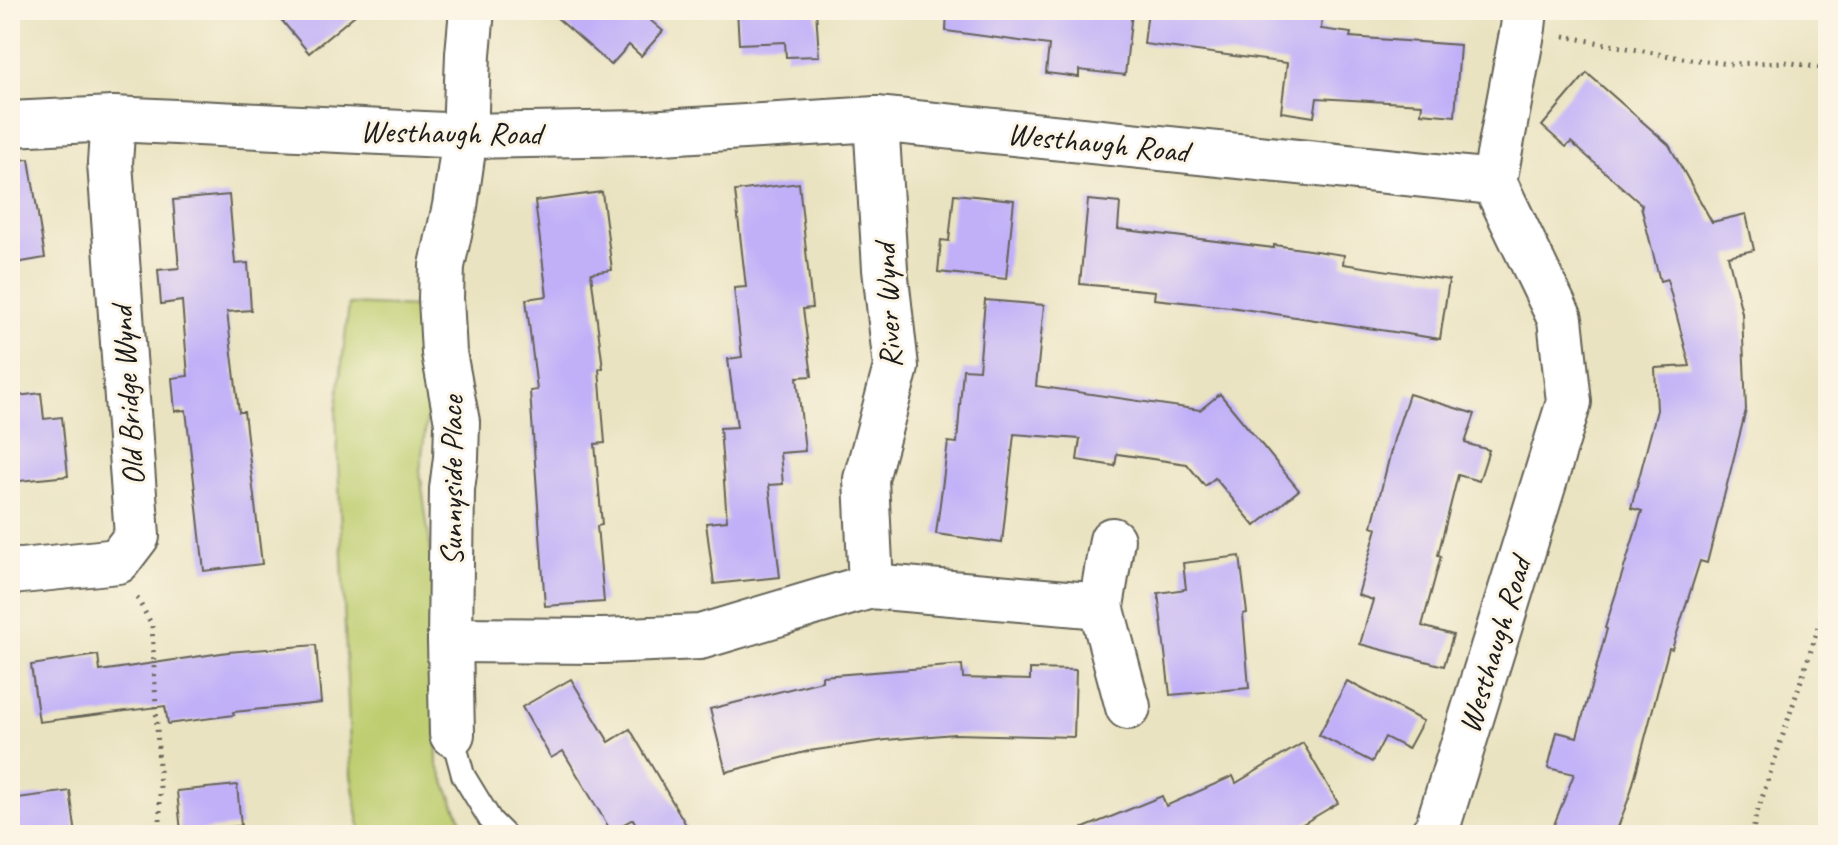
<svg xmlns="http://www.w3.org/2000/svg" width="1838" height="845" viewBox="0 0 1838 845" font-family="Caveat,sans-serif">
  <rect width="100%" height="100%" fill="#fcf5e5"/>
  <filter id="ink" filterUnits="userSpaceOnUse"><feTurbulence type="fractalNoise" baseFrequency=".0125" numOctaves="2"/><feDisplacementMap in="SourceGraphic" scale="16" xChannelSelector="R" yChannelSelector="G"/><feConvolveMatrix kernelMatrix="1 2 1 2 8 2 1 2 1" color-interpolation-filters="sRGB"/></filter>
  <filter id="wash" filterUnits="userSpaceOnUse"><feTurbulence type="fractalNoise" baseFrequency=".006" numOctaves="4" result="noise"/><feDisplacementMap in="SourceGraphic" scale="32" xChannelSelector="R" yChannelSelector="G"/><feGaussianBlur stdDeviation="1.8" result="paint"/><feColorMatrix in="noise" values="0 0 0 0 0 0 0 0 0 0 0 0 0 0 0 0 0 1.4 0 .05"/><feComposite in="paint" operator="in"/></filter>
  <g filter="url(#wash)">
    <rect width="100%" height="100%" fill="#eae3c1"/>
    <path fill="#becd70" stroke="#6d7446" stroke-width="2" d="M 349,304 L 418,307 L 431,387 L 420,471 L 433,568 L 437,764 L 468,835 L 361,835 L 351,775 L 336,412 Z"/>
    <g id="blocks">
      <g fill="#c1b0f8">
        <path d="M 273,10 L 361,10 L 309,53 Z"/>
        <path d="M 548,10 L 659,10 L 650,20 L 663,31 L 641,56 L 629,45 L 611,65 Z"/>
        <path d="M 737,10 L 816,10 L 819,56 L 786,57 L 785,42 L 739,44 Z"/>
        <path d="M 947,10 L 1109,10 L 1132,12 L 1125,75 L 1079,70 L 1079,77 L 1046,73 L 1049,45 L 946,31 Z"/>
        <path d="M 1148,10 L 1323,10 L 1321,29 L 1351,33 L 1350,37 L 1460,45 L 1455,116 L 1421,113 L 1422,104 L 1317,98 L 1314,117 L 1281,112 L 1287,63 L 1144,44 Z"/>
        <path d="M 1587,73 L 1669,145 L 1712,222 L 1746,214 L 1754,250 L 1728,256 L 1742,313 L 1746,410 L 1707,563 L 1700,561 L 1672,649 L 1669,648 L 1630,795 L 1615,835 L 1550,835 L 1574,774 L 1548,768 L 1557,732 L 1577,737 L 1607,629 L 1605,628 L 1642,511 L 1631,508 L 1657,410 L 1655,368 L 1690,366 L 1667,279 L 1660,281 L 1641,206 L 1642,205 L 1571,142 L 1566,147 L 1542,126 Z"/>
        <path d="M 29,159 L 45,258 L 10,264 L 10,161 Z"/>
        <path d="M 799,183 L 812,308 L 803,309 L 812,376 L 797,377 L 805,451 L 780,453 L 783,484 L 769,485 L 780,577 L 714,584 L 706,523 L 727,521 L 720,428 L 737,427 L 728,359 L 742,357 L 734,288 L 746,287 L 735,191 Z"/>
        <path d="M 602,192 L 612,270 L 591,273 L 603,368 L 599,369 L 605,443 L 595,444 L 602,525 L 597,526 L 604,602 L 545,606 L 530,391 L 537,390 L 526,299 L 547,296 L 535,201 Z"/>
        <path d="M 954,194 L 1014,200 L 1006,279 L 938,272 L 941,240 L 949,241 Z"/>
        <path d="M 229,195 L 235,264 L 248,263 L 251,310 L 227,312 L 239,412 L 244,412 L 262,564 L 204,571 L 186,410 L 175,411 L 172,378 L 188,376 L 182,301 L 161,304 L 158,270 L 179,268 L 173,200 Z"/>
        <path d="M 1088,200 L 1120,203 L 1118,229 L 1274,248 L 1274,245 L 1344,255 L 1343,264 L 1449,280 L 1440,339 L 1230,307 L 1154,299 L 1155,291 L 1080,284 Z"/>
        <path d="M 985,300 L 1044,305 L 1036,386 L 1200,410 L 1220,394 L 1299,490 L 1255,526 L 1215,478 L 1205,486 L 1187,464 L 1117,454 L 1115,466 L 1077,460 L 1080,439 L 1014,434 L 1002,543 L 936,534 L 948,442 L 957,443 L 963,369 L 979,370 Z"/>
        <path d="M 41,393 L 44,419 L 62,417 L 68,476 L 10,482 L 10,397 Z"/>
        <path d="M 1409,394 L 1475,414 L 1465,443 L 1489,450 L 1479,481 L 1458,475 L 1438,555 L 1441,556 L 1422,626 L 1453,635 L 1444,666 L 1360,644 L 1373,600 L 1358,595 L 1377,528 L 1372,526 L 1394,439 Z"/>
        <path d="M 1240,556 L 1247,613 L 1243,614 L 1249,688 L 1170,695 L 1158,593 L 1186,589 L 1183,563 Z"/>
        <path d="M 316,645 L 321,703 L 233,712 L 234,715 L 168,724 L 165,706 L 39,722 L 31,665 L 98,655 L 100,671 L 228,652 Z"/>
        <path d="M 962,665 L 963,678 L 1030,680 L 1030,669 L 1076,670 L 1074,737 L 954,734 L 886,740 L 809,751 L 726,772 L 710,709 L 822,681 L 822,676 Z"/>
        <path d="M 571,679 L 609,742 L 630,729 L 692,835 L 642,835 L 633,819 L 611,831 L 563,751 L 551,758 L 522,707 Z"/>
        <path d="M 1347,681 L 1423,721 L 1408,749 L 1385,737 L 1372,762 L 1319,735 Z"/>
        <path d="M 1303,743 L 1338,803 L 1284,835 L 1069,835 L 1069,834 L 1162,796 L 1166,806 L 1233,776 L 1236,783 Z"/>
        <path d="M 237,785 L 241,826 L 181,832 L 177,791 Z"/>
        <path d="M 70,791 L 76,835 L 12,835 L 10,799 Z"/>
      </g>
    </g>
  </g>
  <g filter="url(#ink)">
    <use href="#blocks" fill-opacity="0" stroke="#646256" stroke-width="2"/>
    <g fill="none" stroke-linecap="round" stroke-linejoin="round">
      <g stroke="#646256" stroke-width="26">
        <path id="service" d="M 452,734 L 463,775 L 491,821 L 505,835"/>
      </g>
      <g stroke="#646256" stroke-width="48">
        <g id="minor">
          <path d="M 10,124 L 113,119 L 465,136 L 646,133 L 876,119 L 1494,182"/>
          <path d="M 1494,182 L 1523,28 L 1525,10"/>
          <path d="M 1112,540 L 1101,606 L 1128,707"/>
          <path d="M 10,569 L 12,572 L 118,561 L 137,536 L 110,163 L 113,119"/>
          <path d="M 871,586 L 866,479 L 896,367 L 885,269 L 876,119"/>
          <path d="M 450,640 L 603,641 L 700,637 L 871,586 L 1101,606"/>
          <path d="M 452,734 L 450,640 L 452,489 L 456,458 L 457,422 L 444,353 L 441,298 L 442,266 L 455,206 L 465,136 L 468,54 L 472,10"/>
          <path d="M 1432,835 L 1436,832 L 1569,402 L 1560,319 L 1494,182"/>
        </g>
      </g>
      <g stroke="#646256" stroke-width="5" stroke-dasharray="2 6" stroke-linecap="butt">
        <path d="M 1564,36 L 1675,57 L 1729,64 L 1786,62 L 1828,69"/>
        <path d="M 137,598 L 152,625 L 160,788 L 160,835"/>
        <path d="M 1753,835 L 1755,819 L 1828,599"/>
      </g>
      <use href="#service" stroke="#fff" stroke-width="22"/>
      <use href="#minor" stroke="#fff" stroke-width="44"/>
    </g>
  </g>
  <g text-anchor="middle" stroke-width="6" stroke-linejoin="round" paint-order="stroke">
    <g font-size="32" fill="#1c1c1c" stroke="#fcf5e5">
      <text transform="translate(451 132) rotate(1)" y="11">Westhaugh Road</text>
      <text transform="translate(1098 142) rotate(6)" y="11">Westhaugh Road</text>
      <text transform="translate(887 306) rotate(-93)" y="11">River Wynd</text>
      <text transform="translate(127 396) rotate(-94)" y="11">Old Bridge Wynd</text>
      <text transform="translate(451 481) rotate(-90)" y="11">Sunnyside Place</text>
      <text transform="translate(1494 645) rotate(-73)" y="11">Westhaugh Road</text>
    </g>
  </g>
  <rect width="1838" height="845" fill="none" stroke="#fcf5e5" stroke-width="40"/>
</svg>
